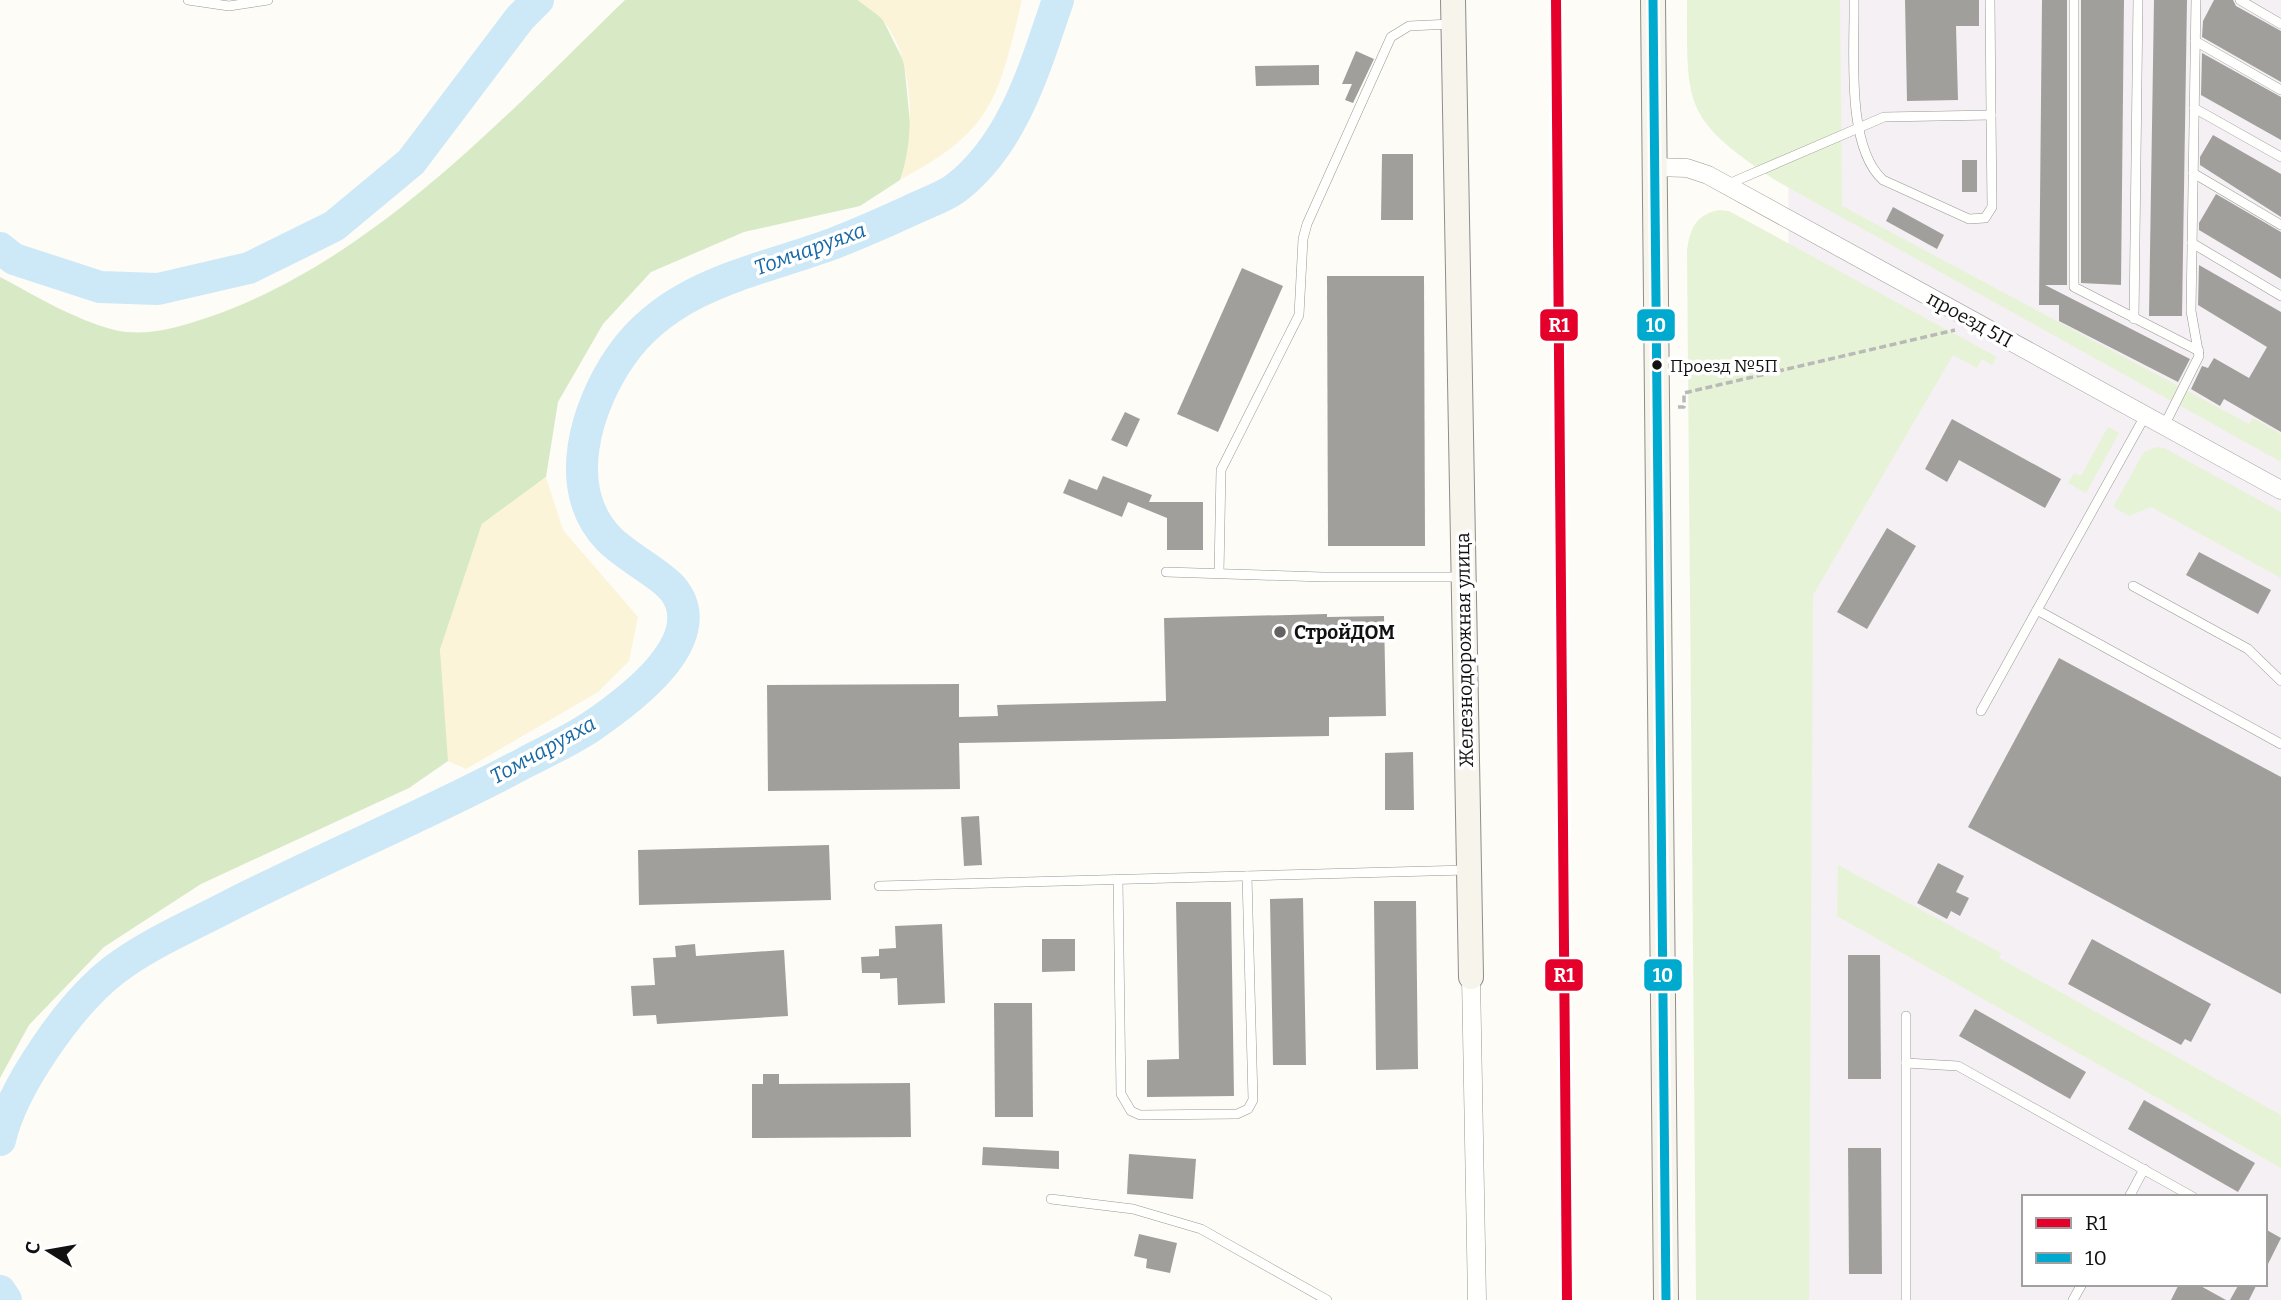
<svg xmlns="http://www.w3.org/2000/svg" width="2281" height="1300" viewBox="0 0 2281 1300" font-family="Bitter,serif">
  <rect width="100%" height="100%" fill="#fdfcf7"/>
  <path fill="#f5f0f3" fill-rule="evenodd" d="M 1788,0 L 2281,0 L 2281,1300 L 1777,1300 L 1789,596 ZM 2024,1197 L 2265,1197 L 2265,1284 L 2024,1284 Z"/>
  <g fill="#e7f3d7">
    <path d="M 1687,0 L 1840,0 L 1842,206 L 2249,424 L 2253,418 L 2281,434 L 2281,462 L 1775,180 C 1683,118 1687,107 1687,0 Z"/>
    <path d="M 1719,210 L 1729,211 L 1997,357 L 1992,365 L 1982,359 L 1977,368 L 1953,355 L 1813,595 L 1809,1300 L 1696,1300 L 1687,251 C 1690,229 1695,215 1719,210 Z"/>
    <path d="M 2108,427 L 2119,433 L 2086,493 L 2068,483 L 2074,473 L 2081,476 Z"/>
    <path d="M 2156,447 L 2164,448 L 2281,512 L 2281,578 L 2151,507 L 2129,516 L 2113,507 L 2144,452 Z"/>
    <path d="M 1838,865 L 2001,953 L 1999,958 L 2281,1115 L 2281,1168 L 1837,916 Z"/>
  </g>
  <path fill="#d8eac5" d="M 625,0 L 858,0 L 882,18 L 904,62 L 910,123 L 909,155 L 900,180 L 860,206 L 744,232 L 651,272 L 603,324 L 558,402 L 546,477 L 482,524 L 440,650 L 454,732 L 448,761 L 409,788 L 201,884 L 104,947 L 29,1025 L 0,1078 L 0,277 C 36,296 75,320 115,330 C 145,337 176,328 203,319 C 370,264 502,119 625,0 Z"/>
  <g fill="#fcf4d9">
    <path d="M 858,0 L 1022,0 C 998,99 994,130 900,180 C 916,136 915,54 880,17 C 874,11 865,6 858,0 Z"/>
    <path d="M 546,477 L 563,530 L 638,617 L 629,661 L 598,692 L 466,769 L 448,761 L 440,650 L 482,524 Z"/>
  </g>
  <g fill="none" stroke-linecap="round" stroke-linejoin="round">
    <g stroke="#cde8f7" stroke-width="32">
      <path d="M 0,248 L 14,259 L 100,287 L 158,289 L 249,268 L 334,226 L 411,162 L 520,18 L 538,0"/>
      <path d="M 0,1140 C 12,1087 70,1004 114,970 C 147,945 188,927 225,908 C 324,857 427,815 526,762 C 547,751 569,741 589,728 C 626,703 714,640 673,589 C 661,574 625,556 609,539 C 560,489 586,406 621,356 C 671,284 756,272 832,244 C 858,234 883,223 907,212 C 922,204 943,198 956,188 C 1014,143 1035,67 1058,0"/>
      <path d="M 0,1291 L 6,1300"/>
    </g>
  </g>
  <g fill="#a19f9c">
    <path d="M 1905,0 L 1979,0 L 1979,26 L 1956,26 L 1958,100 L 1907,101 Z"/>
    <path d="M 2042,0 L 2067,0 L 2067,285 L 2045,285 L 2190,359 L 2178,382 L 2059,321 L 2059,305 L 2039,305 Z"/>
    <path d="M 2081,0 L 2124,0 L 2121,285 L 2081,283 Z"/>
    <path d="M 2154,0 L 2187,0 L 2182,316 L 2149,316 Z"/>
    <path d="M 2214,0 L 2233,0 L 2236,6 L 2281,31 L 2281,82 L 2202,37 L 2203,21 Z"/>
    <path d="M 1356,51 L 1374,59 L 1353,103 L 1345,100 L 1352,84 L 1342,84 Z"/>
    <path d="M 2202,53 L 2281,97 L 2281,140 L 2201,95 Z"/>
    <path d="M 1319,65 L 1319,85 L 1256,86 L 1255,66 Z"/>
    <path d="M 2213,135 L 2281,174 L 2281,217 L 2200,165 L 2200,157 Z"/>
    <path d="M 1382,154 L 1413,154 L 1413,220 L 1381,220 Z"/>
    <rect x="1962" y="160" width="15" height="32"/>
    <path d="M 2216,194 L 2281,232 L 2281,279 L 2199,230 L 2199,223 Z"/>
    <path d="M 1893,207 L 1944,235 L 1937,249 L 1886,221 Z"/>
    <path d="M 2199,265 L 2281,312 L 2281,432 L 2224,399 L 2220,406 L 2191,389 L 2202,366 L 2208,368 L 2214,358 L 2249,378 L 2267,347 L 2198,305 Z"/>
    <path d="M 1242,268 L 1283,286 L 1218,432 L 1177,414 Z"/>
    <path d="M 1327,276 L 1424,276 L 1425,546 L 1328,546 Z"/>
    <path d="M 1125,412 L 1140,419 L 1127,447 L 1111,440 Z"/>
    <path d="M 1952,419 L 2061,479 L 2045,508 L 1959,460 L 1947,482 L 1925,469 Z"/>
    <path d="M 1103,476 L 1152,495 L 1149,502 L 1203,502 L 1203,550 L 1167,550 L 1167,518 L 1128,502 L 1122,517 L 1063,493 L 1069,479 L 1097,490 Z"/>
    <path d="M 1887,528 L 1916,546 L 1867,629 L 1837,612 Z"/>
    <path d="M 2199,552 L 2271,590 L 2258,614 L 2186,575 Z"/>
    <path d="M 1327,614 L 1327,617 L 1384,616 L 1386,716 L 1329,717 L 1329,736 L 959,743 L 960,789 L 768,791 L 767,685 L 959,684 L 959,717 L 998,716 L 997,705 L 1166,701 L 1164,618 Z"/>
    <path d="M 2059,658 L 2281,777 L 2281,994 L 1968,827 Z"/>
    <path d="M 1413,752 L 1414,810 L 1385,810 L 1385,753 Z"/>
    <path d="M 979,816 L 982,865 L 964,866 L 961,817 Z"/>
    <path d="M 829,845 L 831,900 L 639,905 L 638,850 Z"/>
    <path d="M 1938,863 L 1964,876 L 1956,892 L 1969,898 L 1960,916 L 1951,911 L 1947,919 L 1917,903 Z"/>
    <path d="M 1303,898 L 1306,1065 L 1273,1065 L 1270,899 Z"/>
    <path d="M 1374,901 L 1416,901 L 1418,1069 L 1376,1070 Z"/>
    <path d="M 1176,902 L 1231,902 L 1234,1096 L 1147,1097 L 1147,1060 L 1179,1059 Z"/>
    <path d="M 942,924 L 945,1003 L 898,1005 L 897,978 L 880,979 L 880,973 L 862,973 L 861,957 L 879,956 L 879,949 L 896,948 L 895,926 Z"/>
    <path d="M 1042,939 L 1075,939 L 1075,971 L 1042,972 Z"/>
    <path d="M 2092,939 L 2211,1004 L 2191,1042 L 2185,1039 L 2181,1045 L 2068,984 Z"/>
    <path d="M 695,944 L 696,956 L 784,950 L 788,1016 L 657,1024 L 656,1015 L 633,1016 L 631,986 L 655,985 L 653,958 L 676,957 L 675,946 Z"/>
    <path d="M 1848,955 L 1880,955 L 1881,1079 L 1848,1079 Z"/>
    <path d="M 994,1003 L 1032,1003 L 1033,1117 L 995,1117 Z"/>
    <path d="M 1975,1009 L 2086,1072 L 2070,1099 L 1959,1036 Z"/>
    <path d="M 763,1074 L 779,1074 L 779,1084 L 910,1083 L 911,1137 L 752,1138 L 752,1084 L 763,1084 Z"/>
    <path d="M 2144,1100 L 2255,1163 L 2238,1192 L 2128,1129 Z"/>
    <path d="M 983,1147 L 1059,1151 L 1059,1169 L 982,1165 Z"/>
    <path d="M 1848,1148 L 1881,1148 L 1882,1274 L 1849,1274 Z"/>
    <path d="M 1129,1154 L 1196,1159 L 1193,1199 L 1127,1194 Z"/>
    <path d="M 2265,1229 L 2281,1238 L 2265,1270 Z"/>
    <path d="M 1139,1234 L 1177,1243 L 1170,1273 L 1146,1268 L 1147,1259 L 1134,1256 Z"/>
    <path d="M 2179,1284 L 2197,1284 L 2226,1300 L 2171,1300 Z"/>
    <path d="M 2239,1284 L 2257,1284 L 2249,1300 L 2230,1300 Z"/>
  </g>
  <g fill="none" stroke-linecap="round" stroke-linejoin="round">
    <g stroke="#979795" stroke-width="10">
      <g id="lane">
        <path d="M 188,0 L 229,6 L 268,0"/>
        <path d="M 1854,0 C 1855,48 1845,146 1883,180 L 1969,219 L 1985,218 L 1992,207 L 1991,115"/>
        <path d="M 2074,0 L 2074,287 L 2199,351"/>
        <path d="M 2240,0 L 2281,24"/>
        <path d="M 2195,41 L 2281,90"/>
        <path d="M 2194,108 L 2281,157"/>
        <path d="M 2193,173 L 2281,225"/>
        <path d="M 1726,185 L 1884,117 L 1991,115 L 1990,0"/>
        <path d="M 2192,243 L 2281,296"/>
        <path d="M 2134,319 L 2138,0"/>
        <path d="M 2164,426 L 2199,356 L 2191,311 L 2196,0"/>
        <path d="M 1166,572 L 1323,577 L 1462,577"/>
        <path d="M 1219,573 L 1221,470 L 1299,315 L 1303,239 L 1307,224 L 1391,37 L 1409,26 L 1451,24"/>
        <path d="M 2133,586 L 2248,649 L 2281,681"/>
        <path d="M 2037,610 L 2145,416"/>
        <path d="M 1981,711 L 2037,610 L 2281,744"/>
        <path d="M 1118,879 L 1121,1094 L 1131,1111 L 1140,1115 L 1237,1114 L 1248,1109 L 1253,1100 L 1247,876"/>
        <path d="M 879,886 L 1467,870"/>
        <path d="M 1906,1016 L 1906,1300"/>
        <path d="M 1906,1063 L 1958,1066 L 2193,1197"/>
        <path d="M 2129,1197 L 2144,1169"/>
        <path d="M 1051,1199 L 1133,1209 L 1201,1229 L 1327,1300"/>
        <path d="M 2073,1300 L 2082,1284"/>
      </g>
    </g>
    <g stroke="#979795" stroke-width="19">
      <g id="street">
        <path d="M 1654,167 L 1687,168 L 1708,175 L 2281,490"/>
        <path d="M 1471,977 L 1477,1300"/>
      </g>
    </g>
    <g stroke="#8e8d8b" stroke-width="26">
      <g id="secondary">
        <path d="M 1453,0 L 1471,977"/>
        <path d="M 1653,0 L 1666,1300"/>
      </g>
    </g>
    <path stroke="#b9b9b8" stroke-width="3.5" stroke-dasharray="7 3.5" stroke-linecap="butt" d="M 1678,407 L 1684,407 L 1684,393 L 1955,330"/>
    <use href="#lane" stroke="#fffffe" stroke-width="9"/>
    <use href="#street" stroke="#fffffe" stroke-width="18"/>
    <use href="#secondary" stroke="#f6f4eb" stroke-width="24"/>
    <g stroke="#fff" stroke-width="14">
      <path id="bus-1" d="M 1653,0 L 1666,1300"/>
    </g>
    <use href="#bus-1" stroke="#00a9ce" stroke-width="9"/>
    <g stroke="#fff" stroke-width="16">
      <path id="rail-1" d="M 1556,0 L 1567,1300"/>
    </g>
    <use href="#rail-1" stroke="#e4002b" stroke-width="10"/>
  </g>
  <circle fill="#111" stroke="#fff" stroke-width="2.5" cx="1657" cy="365" r="6"/>
  <circle fill="#646362" stroke="#fff" stroke-width="2.5" cx="1280" cy="632" r="7"/>
  <g text-anchor="middle" stroke-width="7" stroke-linejoin="round" paint-order="stroke">
    <g font-size="17" fill="#111" stroke="#fff" text-anchor="start">
      <text x="1670" y="372">Проезд №5П</text>
    </g>
    <g font-size="19" fill="#111" stroke="#fff">
      <text transform="translate(1970 319) rotate(29)" y="7">проезд 5П</text>
      <text transform="translate(1464 650) rotate(-91)" y="7">Железнодорожная улица</text>
    </g>
    <g font-size="19" font-weight="bold" fill="#111" stroke="#fff" text-anchor="start">
      <text x="1294" y="639">СтройДОМ</text>
    </g>
    <g font-size="21" font-style="italic" fill="#1768a6" stroke="#fff">
      <text transform="translate(810 249) rotate(-20)" y="7">Томчаруяха</text>
      <text transform="translate(543 750) rotate(-29)" y="7">Томчаруяха</text>
    </g>
  </g>
  <g stroke="#fff" stroke-width="2.5">
    <rect x="1539" y="308" width="40" height="34" rx="7" fill="#e4002b"/>
    <rect x="1636" y="308" width="40" height="34" rx="7" fill="#00a9ce"/>
    <rect x="1544" y="958" width="40" height="34" rx="7" fill="#e4002b"/>
    <rect x="1643" y="958" width="40" height="34" rx="7" fill="#00a9ce"/>
  </g>
  <g font-size="19" text-anchor="middle" font-weight="bold" fill="#fff">
    <text x="1559" y="332">R1</text>
    <text x="1656" y="332">10</text>
    <text x="1564" y="982">R1</text>
    <text x="1663" y="982">10</text>
  </g>
  <rect x="2022" y="1195" width="245" height="91" fill="#ffffff" stroke="#a0a0a0" stroke-width="2"/>
  <rect x="2036" y="1218" width="35" height="10" fill="#e4002b" stroke="#a0a0a0" stroke-width="2"/>
  <text x="2085" y="1230" font-size="21" fill="#111111">R1</text>
  <rect x="2036" y="1253" width="35" height="10" fill="#00a9ce" stroke="#a0a0a0" stroke-width="2"/>
  <text x="2085" y="1265" font-size="21" fill="#111111">10</text>
  <g transform="translate(49 1251) rotate(281)" stroke="#ffffff" stroke-width="5" paint-order="stroke">
  <path d="M0-5L12 26L0 18L-12 26Z" fill="#111111"/>
  <text y="-10" font-size="19" font-weight="bold" text-anchor="middle" fill="#111111">С</text>
  </g>
</svg>
